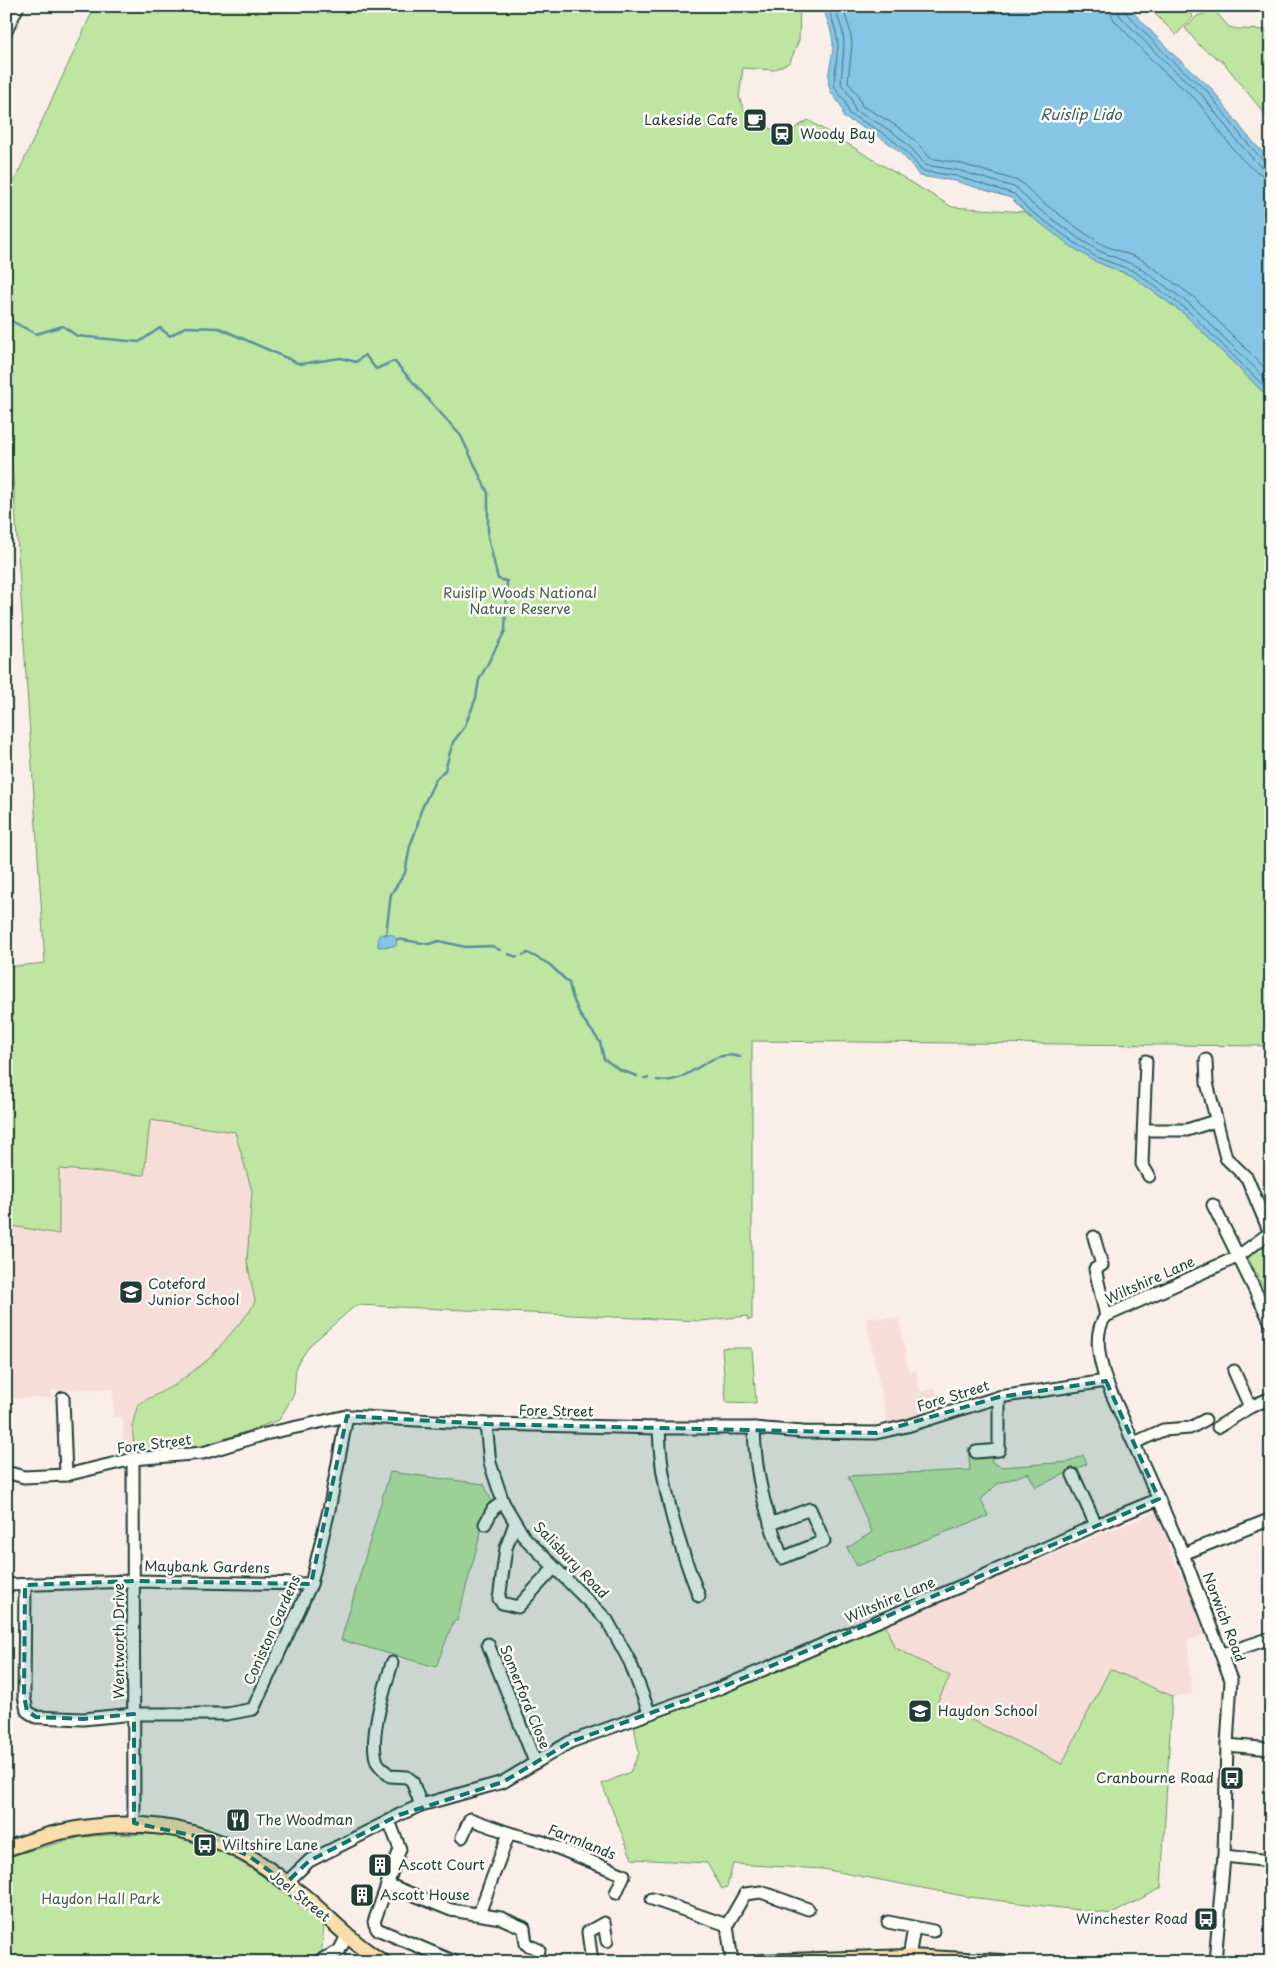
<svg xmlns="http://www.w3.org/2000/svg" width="1277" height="1968" viewBox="0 0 1277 1968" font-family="'Playpen Sans',sans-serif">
  <rect width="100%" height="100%" fill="#faeee9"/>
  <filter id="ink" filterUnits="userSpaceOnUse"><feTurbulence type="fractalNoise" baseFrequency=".02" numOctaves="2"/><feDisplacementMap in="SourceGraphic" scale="10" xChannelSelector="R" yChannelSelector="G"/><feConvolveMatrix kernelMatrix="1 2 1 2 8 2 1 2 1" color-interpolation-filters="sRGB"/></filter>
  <g filter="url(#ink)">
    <g fill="#f7ddd8">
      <path d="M 150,1120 L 235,1132 L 252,1191 L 247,1261 L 255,1300 L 250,1311 L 210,1358 L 175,1385 L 138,1404 L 132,1426 L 135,1454 L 123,1454 L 123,1417 L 113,1417 L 113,1389 L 52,1390 L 52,1398 L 6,1398 L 10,1226 L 59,1234 L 59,1169 L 144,1175 Z"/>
      <path d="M 866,1317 L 899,1319 L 909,1372 L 916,1370 L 921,1392 L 936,1388 L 940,1407 L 903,1424 L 888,1427 Z"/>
      <path d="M 1158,1511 L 1173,1558 L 1209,1633 L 1188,1641 L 1192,1694 L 1172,1697 L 1161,1888 L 1112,1914 L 969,1897 L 823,1869 L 632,1859 L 602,1784 L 630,1772 L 639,1753 L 634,1726 Z"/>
    </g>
    <g fill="#bfe6a1" stroke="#6f926a">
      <path d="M 95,6 L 800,6 L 799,40 L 790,62 L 774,70 L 743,68 L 739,97 L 751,128 L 763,125 L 773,130 L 780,138 L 808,120 L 952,207 L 1025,212 L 1094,261 L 1132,276 L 1183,313 L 1271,400 L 1271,1046 L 752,1041 L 752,1319 L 748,1320 L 747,1316 L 701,1321 L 356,1305 L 310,1345 L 296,1366 L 294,1394 L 279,1420 L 203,1447 L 135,1454 L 132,1426 L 138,1404 L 175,1385 L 210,1358 L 250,1311 L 255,1301 L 247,1261 L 252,1191 L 235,1132 L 150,1120 L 144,1175 L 59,1169 L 59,1234 L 6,1225 L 6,967 L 45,963 L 6,370 L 6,199 Z"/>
      <path d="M 1147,6 L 1186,6 L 1193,17 L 1176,35 Z"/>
      <path d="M 1214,10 L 1229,27 L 1237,29 L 1271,30 L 1271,122 L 1224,63 L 1200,46 L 1185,28 L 1197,16 Z"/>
      <path d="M 1271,1232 L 1271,1302 L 1246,1254 Z"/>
      <path d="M 722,1348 L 752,1348 L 756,1403 L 726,1402 Z"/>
      <path d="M 990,1445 L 992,1462 L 1001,1467 L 1069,1462 L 1083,1455 L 1087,1464 L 1036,1487 L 1028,1473 L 997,1484 L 981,1500 L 988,1516 L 857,1566 L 847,1548 L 872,1532 L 848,1476 L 970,1470 L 968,1448 Z"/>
      <path d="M 390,1472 L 484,1484 L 493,1505 L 486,1513 L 457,1621 L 454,1620 L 436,1667 L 341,1640 Z"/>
      <path d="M 885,1624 L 894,1647 L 950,1676 L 937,1703 L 1062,1764 L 1110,1669 L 1172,1696 L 1161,1888 L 1112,1914 L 969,1897 L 823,1869 L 733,1864 L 727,1887 L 722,1889 L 707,1863 L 632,1859 L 602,1784 L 630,1772 L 639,1753 L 634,1726 Z"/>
      <path d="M 108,1835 C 127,1835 147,1833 166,1835 C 224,1841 282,1889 324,1925 L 321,1959 L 318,1962 L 6,1962 L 6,1857 L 81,1837 Z"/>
    </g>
    <g fill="#86c5e6" stroke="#5d8f9f">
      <path d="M 823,6 L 1127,6 L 1174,55 L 1211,88 L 1246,134 L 1268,158 L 1271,158 L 1271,400 L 1183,313 L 1132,276 L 1094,261 L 1072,247 L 1025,212 L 1011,198 L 955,181 L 919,176 C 900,145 874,133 843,117 C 844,101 832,100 829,86 C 827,74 832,60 833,48 C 834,34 826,19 823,6 Z"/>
      <path d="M 386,934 L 393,935 L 397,939 L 396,946 L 378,947 L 379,935 Z"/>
    </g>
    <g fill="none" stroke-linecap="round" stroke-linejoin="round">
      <g stroke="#48737b" stroke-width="1">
        <path d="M 828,6 L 836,32 L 838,45 L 834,85 L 839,94 L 845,100 L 849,114 C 881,131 900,141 922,171 L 956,176 L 1014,194 L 1028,209 L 1075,243 L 1096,257 L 1134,271 L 1186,309 L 1271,393"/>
        <path d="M 834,6 L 843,32 L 844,45 L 841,84 L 851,97 L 855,111 C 885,126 906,138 925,165 L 957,170 L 1017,188 L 1032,204 L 1078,238 L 1099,251 L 1137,266 L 1190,304 L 1271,384"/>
        <path d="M 842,6 L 850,30 L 852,44 L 848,82 L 857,94 L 862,106 C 888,120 912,133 930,158 L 959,163 L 1021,182 L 1037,198 L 1083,232 L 1103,245 L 1141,259 L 1195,298 L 1271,374"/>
        <path d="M 1110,6 L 1111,14 L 1115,21 C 1130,36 1144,53 1160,68 C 1172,80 1186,89 1197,101 C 1213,119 1246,177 1271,177"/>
        <path d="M 1117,6 L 1120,16 L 1166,63 L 1202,95 L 1237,141 L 1260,166 L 1271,169"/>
        <path d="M 1123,6 L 1125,12 L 1170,59 L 1207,91 L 1242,137 L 1264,161 L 1271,163"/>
      </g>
      <g stroke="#5d8f9f" stroke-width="2.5">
        <path d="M 6,292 L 6,300"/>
        <path d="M 6,318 L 36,334 L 63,326 L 77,336 L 139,342 L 160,328 L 170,336 L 185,327 L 219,328 L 300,364 L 341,358 L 356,362 L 365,355 L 376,369 L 394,361 L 461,436 L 488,493 L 488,537 L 498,579 L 507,581 L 505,631 L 479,680 L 476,698 L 464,728 L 453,742 L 445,770 L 436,779 L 421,810 L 417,827 L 410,846 L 405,873 L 391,894 L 386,934"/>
        <path d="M 397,939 L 429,944 L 439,941 L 465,947 L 492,946 L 500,950"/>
        <path d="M 508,954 L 517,957"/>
        <path d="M 523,955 L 528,953 L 549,964 L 569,983 L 572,996 L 580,1015 L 600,1042 L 604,1059 L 620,1070 L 637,1076"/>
        <path d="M 644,1078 L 648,1078"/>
        <path d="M 657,1080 C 689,1087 709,1046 740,1057"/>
      </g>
      <g stroke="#1f3d34" stroke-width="15">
        <g id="minor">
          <path d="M 6,31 L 18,6"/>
          <path d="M 1206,1060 L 1207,1083 L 1226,1158 L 1247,1178 L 1270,1233"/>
          <path d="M 1146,1061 L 1142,1164 L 1149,1176"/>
          <path d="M 1144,1130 L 1187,1130 L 1215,1121"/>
          <path d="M 1213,1205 L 1271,1323"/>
          <path d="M 1094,1237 L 1102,1265 L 1095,1269 L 1106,1316"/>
          <path d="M 1234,1371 L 1250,1407"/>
          <path d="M 63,1398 L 66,1475"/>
          <path d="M 486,1424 L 490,1463 L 503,1502 L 524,1537 L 607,1620 L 630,1662 L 649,1712"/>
          <path d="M 1218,1427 L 1250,1407 L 1271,1398"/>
          <path d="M 659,1428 C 660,1486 678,1543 699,1596"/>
          <path d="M 754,1428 C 755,1476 766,1513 782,1558 L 824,1541 L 810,1509 L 770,1524"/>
          <path d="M 1134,1443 L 1163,1430 L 1190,1428 L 1205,1420"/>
          <path d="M 976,1452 L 999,1450 L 999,1397"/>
          <path d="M 133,1459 L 134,1823"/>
          <path d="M 6,1472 L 24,1477 L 66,1475 L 133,1459 L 203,1453 L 265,1434 L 347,1416 L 486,1424 L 659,1428 L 754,1428 L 803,1432 L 876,1433 L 907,1426 L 999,1397 L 1106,1381"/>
          <path d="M 1073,1475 L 1096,1525"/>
          <path d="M 515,1523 L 506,1548 L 499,1599 L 502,1603 L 518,1607 L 554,1568"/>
          <path d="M 485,1524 L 493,1509 L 503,1502"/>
          <path d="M 1183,1554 L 1271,1519"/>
          <path d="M 6,1585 L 134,1581 L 311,1584"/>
          <path d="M 25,1585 L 24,1696 L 27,1711 L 36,1717 L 83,1719 L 134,1714 L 227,1714 L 253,1709 L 311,1584 L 329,1510 L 347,1416"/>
          <path d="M 488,1644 L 535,1762"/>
          <path d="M 1223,1654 L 1271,1638"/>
          <path d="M 392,1663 C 385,1688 368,1738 377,1762 C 380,1767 386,1772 390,1776 L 407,1777 L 412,1781 L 421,1805"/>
          <path d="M 1227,1745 L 1271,1749"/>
          <path d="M 389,1821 L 400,1849 L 374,1922 L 377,1929 L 453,1961"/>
          <path d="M 462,1837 L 470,1819 L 509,1833 L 543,1842 L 624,1875 L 616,1893"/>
          <path d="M 1224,1856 L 1271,1861"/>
          <path d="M 286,1883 L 309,1861 L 389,1821 L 399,1815 L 421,1805 L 503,1782 L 570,1742 L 720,1688 L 961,1586 L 1096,1525 L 1159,1499"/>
          <path d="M 387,1884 L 451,1910 L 501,1918 L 524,1928 L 526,1944 L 539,1950"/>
          <path d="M 652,1899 L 727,1925"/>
          <path d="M 479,1914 L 509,1833"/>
          <path d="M 888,1922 L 933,1931"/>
          <path d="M 909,1957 L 914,1928"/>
          <path d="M 317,1962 L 339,1951 L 347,1936"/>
          <path d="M 592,1962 L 588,1932 L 604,1923 L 607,1941"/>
          <path d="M 732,1962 L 727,1925 L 745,1894 L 761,1892 L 808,1909"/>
          <path d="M 1215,1962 L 1224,1856 L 1227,1745 L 1231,1680 L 1183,1554 L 1106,1381 C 1100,1362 1092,1333 1106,1316 L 1237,1257 L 1271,1232"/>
        </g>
      </g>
      <g stroke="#1f3d34" stroke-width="18">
        <g id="major">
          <path d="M 6,1849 C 24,1843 42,1836 61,1832 C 125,1818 190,1823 248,1856 C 268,1867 286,1883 304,1896 C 330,1918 353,1944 383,1962"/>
          <path d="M 759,1962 L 909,1957 L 1003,1962"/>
        </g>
      </g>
      <use href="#minor" stroke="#fdfcf7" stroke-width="11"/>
      <use href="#major" stroke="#fbddab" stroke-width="14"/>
    </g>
  </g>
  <path fill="#0f766e" fill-opacity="0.2" stroke="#0f766e" stroke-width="4" stroke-dasharray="10 6" stroke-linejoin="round" d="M 1106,1381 L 1159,1499 L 720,1688 L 570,1742 L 503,1782 L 399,1815 L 309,1861 L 286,1883 L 249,1856 L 214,1840 L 134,1823 L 134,1714 L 83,1719 L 36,1717 L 27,1711 L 24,1696 L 25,1585 L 134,1581 L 311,1584 L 347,1416 L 486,1424 L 876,1433 L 999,1397 Z"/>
  <defs>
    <g id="cafe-square" transform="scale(1.25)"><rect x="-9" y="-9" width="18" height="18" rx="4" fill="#1f3d34" stroke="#fdfcf7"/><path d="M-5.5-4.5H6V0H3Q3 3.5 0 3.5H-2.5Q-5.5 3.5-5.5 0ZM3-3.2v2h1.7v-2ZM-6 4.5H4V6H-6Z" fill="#fff"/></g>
    <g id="station-square" transform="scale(1.25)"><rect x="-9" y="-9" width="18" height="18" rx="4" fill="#1f3d34" stroke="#fdfcf7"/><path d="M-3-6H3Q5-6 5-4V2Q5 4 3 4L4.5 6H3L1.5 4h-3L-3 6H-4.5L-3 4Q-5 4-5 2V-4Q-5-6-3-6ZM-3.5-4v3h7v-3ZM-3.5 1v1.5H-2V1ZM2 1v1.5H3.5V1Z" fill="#fff"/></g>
    <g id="school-square" transform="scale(1.25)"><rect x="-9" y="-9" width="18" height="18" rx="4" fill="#1f3d34" stroke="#fdfcf7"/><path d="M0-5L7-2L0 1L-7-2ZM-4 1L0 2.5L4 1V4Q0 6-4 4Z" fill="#fff"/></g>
    <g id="bus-square" transform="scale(1.25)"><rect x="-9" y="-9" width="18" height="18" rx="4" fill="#1f3d34" stroke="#fdfcf7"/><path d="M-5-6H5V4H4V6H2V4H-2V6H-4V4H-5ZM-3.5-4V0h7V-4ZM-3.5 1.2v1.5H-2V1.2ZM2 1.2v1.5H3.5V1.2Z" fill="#fff"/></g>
    <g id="restaurant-square" transform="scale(1.25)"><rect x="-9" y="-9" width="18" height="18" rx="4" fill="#1f3d34" stroke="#fdfcf7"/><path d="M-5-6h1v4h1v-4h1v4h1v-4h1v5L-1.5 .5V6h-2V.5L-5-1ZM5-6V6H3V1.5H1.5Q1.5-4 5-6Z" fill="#fff"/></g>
    <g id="building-square" transform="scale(1.25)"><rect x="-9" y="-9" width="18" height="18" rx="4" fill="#1f3d34" stroke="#fdfcf7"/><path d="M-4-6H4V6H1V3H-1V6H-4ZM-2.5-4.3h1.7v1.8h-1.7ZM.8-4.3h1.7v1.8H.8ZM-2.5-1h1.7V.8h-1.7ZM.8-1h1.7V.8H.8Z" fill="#fff"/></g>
  </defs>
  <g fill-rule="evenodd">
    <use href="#cafe-square" x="755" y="120"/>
    <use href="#station-square" x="782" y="134"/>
    <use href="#school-square" x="131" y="1292"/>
    <use href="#school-square" x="920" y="1711"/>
    <use href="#bus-square" x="1232" y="1778"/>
    <use href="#restaurant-square" x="238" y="1820"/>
    <use href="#bus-square" x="205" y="1845"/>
    <use href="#building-square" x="380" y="1865"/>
    <use href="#building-square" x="362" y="1895"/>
    <use href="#bus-square" x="1206" y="1919"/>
  </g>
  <g text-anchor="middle" stroke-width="5" stroke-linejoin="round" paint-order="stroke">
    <g font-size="14" fill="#1f3d34" stroke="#fdfcf7" text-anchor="start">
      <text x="738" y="125" text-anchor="end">Lakeside Cafe</text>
      <text x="800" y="139">Woody Bay</text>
      <text x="148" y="1289">Coteford<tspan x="148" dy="16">Junior School</tspan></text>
      <text x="938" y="1716">Haydon School</text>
      <text x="1214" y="1783" text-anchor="end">Cranbourne Road</text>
      <text x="256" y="1825">The Woodman</text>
      <text x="222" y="1850">Wiltshire Lane</text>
      <text x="398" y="1870">Ascott Court</text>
      <text x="380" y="1900">Ascott House</text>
      <text x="1188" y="1924" text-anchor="end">Winchester Road</text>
    </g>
    <g font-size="14" fill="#3f5f4a" stroke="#fdfcf7">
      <text x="520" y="598">Ruislip Woods National<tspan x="520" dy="16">Nature Reserve</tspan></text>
      <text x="101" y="1904">Haydon Hall Park</text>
    </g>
    <g font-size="14" fill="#1f3d34" stroke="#fdfcf7">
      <text transform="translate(1150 1280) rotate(-24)" y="5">Wiltshire Lane</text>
      <text transform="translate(953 1396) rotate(-17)" y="5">Fore Street</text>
      <text transform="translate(556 1411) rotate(1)" y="5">Fore Street</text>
      <text transform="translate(154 1444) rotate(-7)" y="5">Fore Street</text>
      <text transform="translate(571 1560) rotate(46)" y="5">Salisbury Road</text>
      <text transform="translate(207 1567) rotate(1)" y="5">Maybank Gardens</text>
      <text transform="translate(890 1600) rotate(-23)" y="5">Wiltshire Lane</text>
      <text transform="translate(1224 1617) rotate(69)" y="5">Norwich Road</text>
      <text transform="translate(272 1630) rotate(-66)" y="5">Coniston Gardens</text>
      <text transform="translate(119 1641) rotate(-90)" y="5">Wentworth Drive</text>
      <text transform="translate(525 1697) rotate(68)" y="5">Somerford Close</text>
      <text transform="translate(582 1842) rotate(22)" y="5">Farmlands</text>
      <text transform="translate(300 1896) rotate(39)" y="5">Joel Street</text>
    </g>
    <g font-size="15" font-style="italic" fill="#395f60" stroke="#fdfcf7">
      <text x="1081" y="120">Ruislip Lido</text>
    </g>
  </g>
  <rect width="1277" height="1968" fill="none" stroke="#fdfcf7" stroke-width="25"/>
  <rect x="12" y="12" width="1252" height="1943" fill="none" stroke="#1f3d34" stroke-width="2" filter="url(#ink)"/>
</svg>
